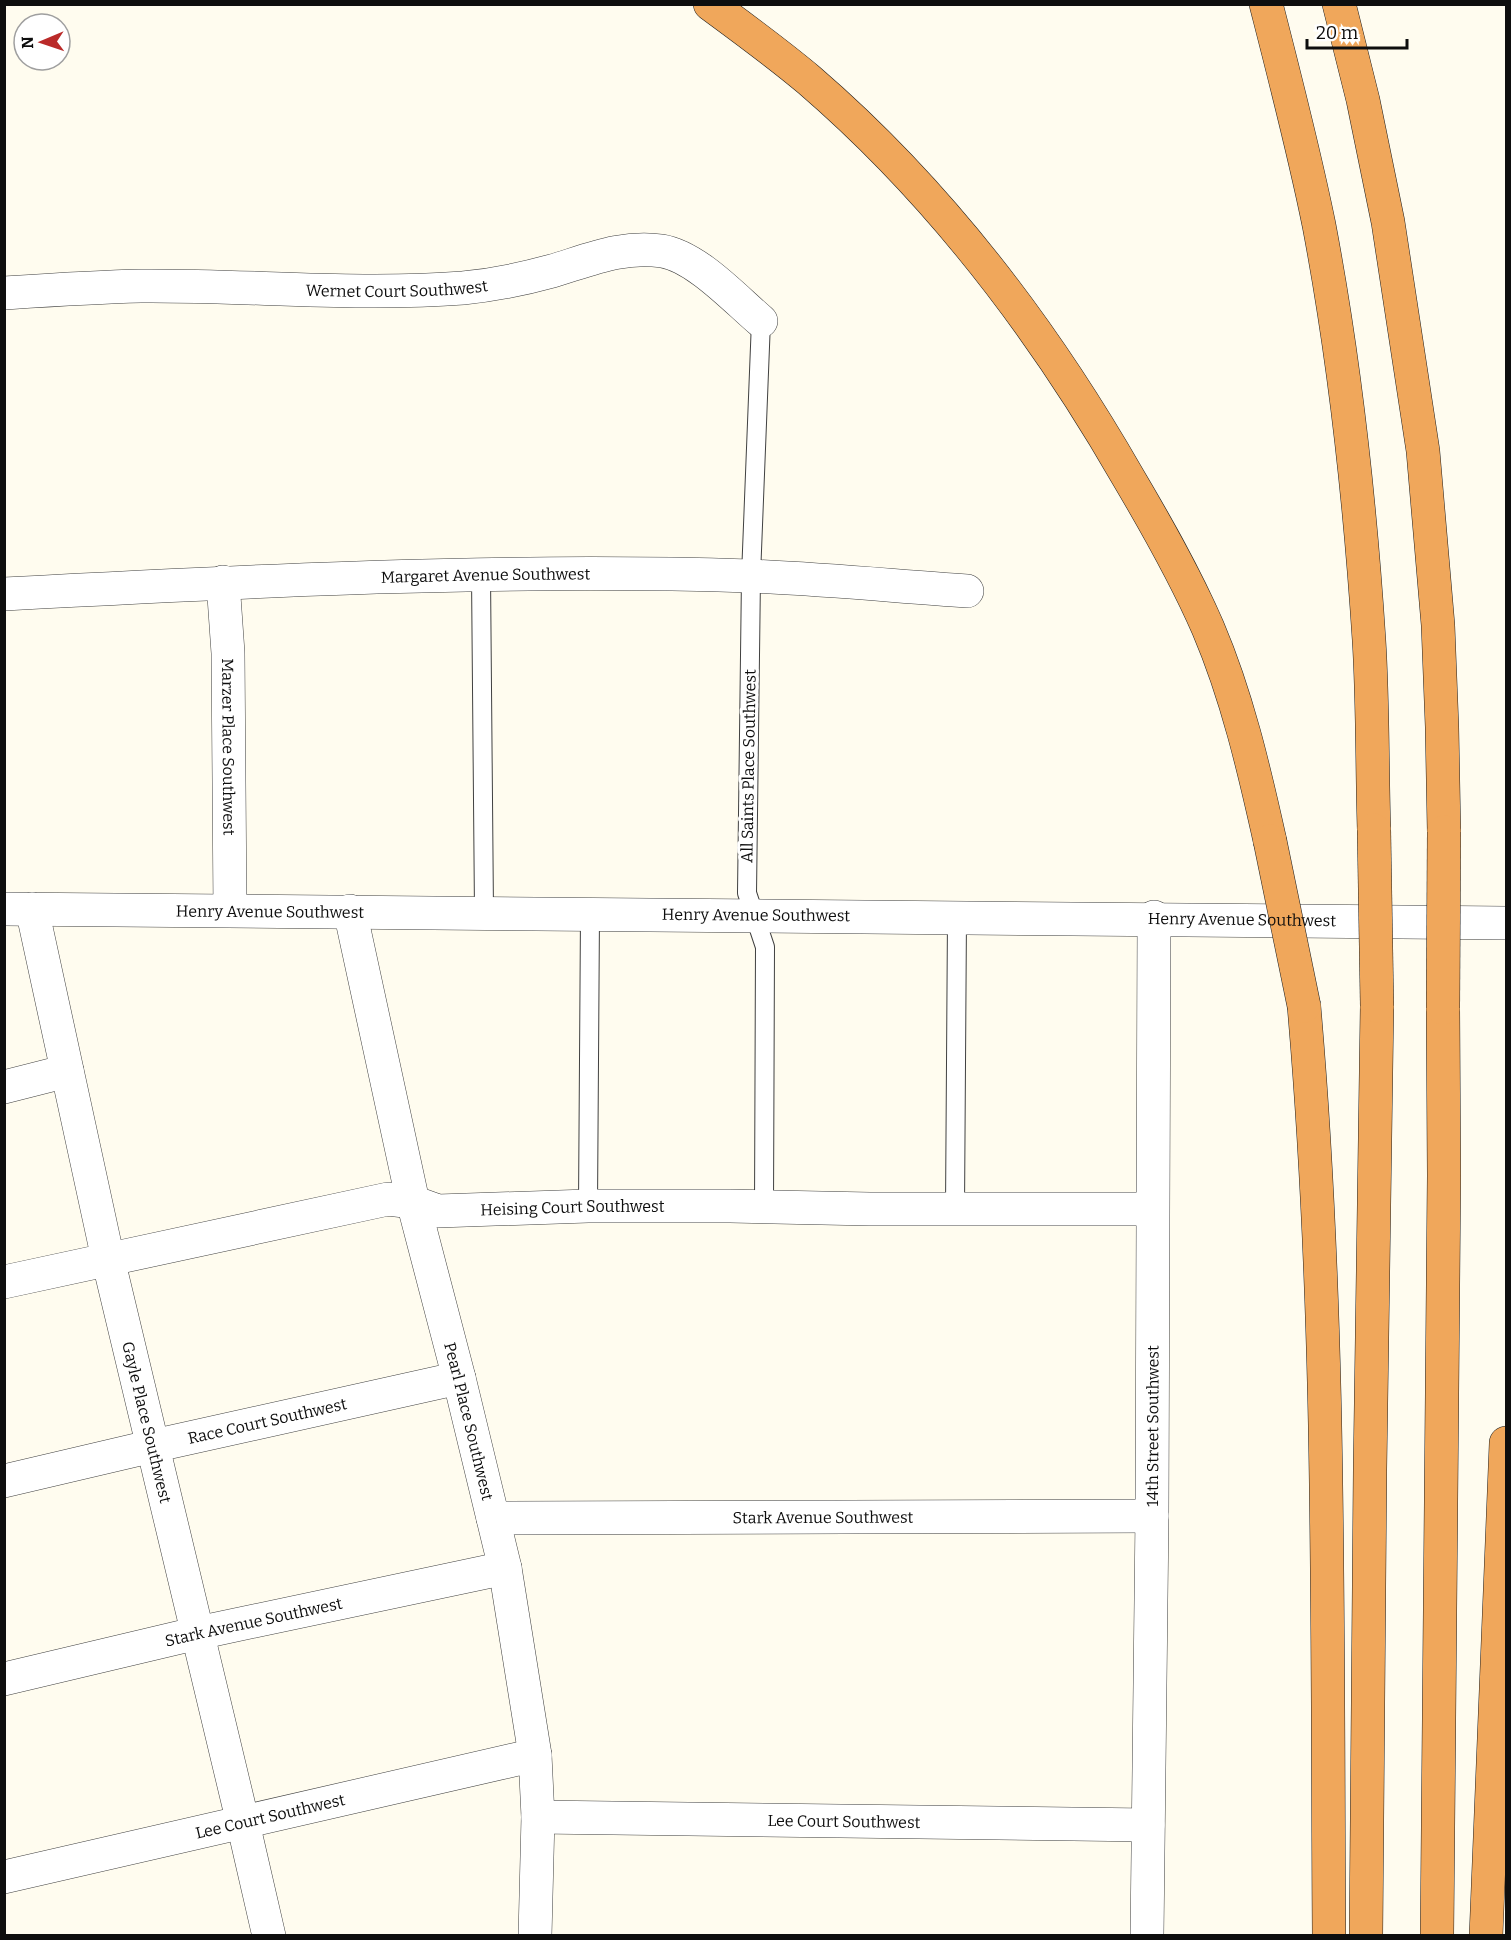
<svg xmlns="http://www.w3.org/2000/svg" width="1511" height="1940" viewBox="0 0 1511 1940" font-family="Bitter,serif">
  <rect width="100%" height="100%" fill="#fffcef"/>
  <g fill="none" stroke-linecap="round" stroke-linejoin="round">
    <g stroke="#414141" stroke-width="20">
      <g id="service">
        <path d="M 761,321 L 751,576 L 747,893 L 765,947 L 764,1207"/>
        <path d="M 481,575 L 484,912"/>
        <path d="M 588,1206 L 590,914"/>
        <path d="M 955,1209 L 957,917"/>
      </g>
    </g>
    <g stroke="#414141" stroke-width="34">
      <g id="minor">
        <path id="s1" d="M 4,293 C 50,290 95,287 141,286 C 248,285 355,296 463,288 C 493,285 523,279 552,271 C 589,260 623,245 662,251 C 697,257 735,299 761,321"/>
        <path id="s2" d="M 223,582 L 228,653 L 230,910"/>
        <path id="s3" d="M 4,594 C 252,581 501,568 749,576 C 822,579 894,586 967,591"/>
        <path id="s4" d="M 4,909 C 505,914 1006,914 1506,923"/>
        <path id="s5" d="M 32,909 L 108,1259 L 243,1823 L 269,1936"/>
        <path id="s6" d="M 350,911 L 413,1202 L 459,1378 L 505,1568 L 535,1755 L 538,1817 L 535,1936"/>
        <path d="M 4,1087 L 67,1071"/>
        <path id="s7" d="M 4,1282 L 388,1199 L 413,1202 L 438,1211 L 588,1206 L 730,1206 L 870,1209 L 1152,1209"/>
        <path id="s8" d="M 4,1481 L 153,1446 L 459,1378"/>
        <path id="s9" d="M 493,1518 L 1152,1516"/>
        <path id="s10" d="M 4,1679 L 198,1633 L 505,1568"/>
        <path id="s11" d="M 538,1817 L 1148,1825"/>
        <path id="s12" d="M 4,1877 L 535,1755"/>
        <path id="s13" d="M 1147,1936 L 1152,1516 L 1154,917"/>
      </g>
    </g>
    <g stroke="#1f1f1f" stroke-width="34">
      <g id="motorway">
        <path d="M 710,4 C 744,29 777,53 809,80 C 939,192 1043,329 1128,477 C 1157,526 1185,575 1208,628 C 1237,696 1254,769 1270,841"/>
        <path d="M 1266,4 C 1285,78 1304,151 1319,225 C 1345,362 1360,501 1369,640 C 1373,703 1372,767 1374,830"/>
        <path d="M 1339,4 L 1363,100 L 1388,222 L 1423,451 L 1438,625 L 1442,727 L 1444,832"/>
        <path d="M 1304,1006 C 1331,1315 1327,1625 1329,1936"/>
        <path d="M 1366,1936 L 1370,1470 L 1377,1006"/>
        <path d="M 1437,1936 L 1444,1176 L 1443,1008"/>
        <path d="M 1486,1936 L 1506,1443"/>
      </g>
    </g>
    <use href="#service" stroke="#fff" stroke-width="18"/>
    <use href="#minor" stroke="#fff" stroke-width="33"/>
    <use href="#motorway" stroke="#f0a75b" stroke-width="33"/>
    <g stroke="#1f1f1f" stroke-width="34" stroke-linecap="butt">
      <g id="motorway-bridge">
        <path d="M 1374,830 L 1377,1006"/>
        <path d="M 1270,841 L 1304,1006"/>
        <path d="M 1443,1008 L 1444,832"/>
      </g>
    </g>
    <use href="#motorway-bridge" stroke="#f0a75b" stroke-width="33"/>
  </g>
  <g text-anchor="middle" stroke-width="6" stroke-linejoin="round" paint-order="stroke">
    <g font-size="16" fill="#0e0e0e" stroke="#fff">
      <text dy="6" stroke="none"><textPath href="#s1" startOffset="393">Wernet Court Southwest</textPath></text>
      <text dy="6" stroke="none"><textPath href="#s3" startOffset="482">Margaret Avenue Southwest</textPath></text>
      <text dy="6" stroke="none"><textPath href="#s2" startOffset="165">Marzer Place Southwest</textPath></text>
      <text transform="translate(748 766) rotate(-89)" y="6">All Saints Place Southwest</text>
      <text dy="6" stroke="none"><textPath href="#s4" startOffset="266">Henry Avenue Southwest</textPath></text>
      <text dy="6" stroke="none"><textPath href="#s4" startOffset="752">Henry Avenue Southwest</textPath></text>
      <text dy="6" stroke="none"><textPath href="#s4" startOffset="1238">Henry Avenue Southwest</textPath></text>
      <text dy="6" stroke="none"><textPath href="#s7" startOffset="579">Heising Court Southwest</textPath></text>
      <text dy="6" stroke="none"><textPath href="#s6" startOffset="524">Pearl Place Southwest</textPath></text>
      <text dy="6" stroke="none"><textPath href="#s8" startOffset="270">Race Court Southwest</textPath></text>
      <text dy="6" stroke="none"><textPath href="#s5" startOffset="526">Gayle Place Southwest</textPath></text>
      <text dy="6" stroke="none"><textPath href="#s13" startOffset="510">14th Street Southwest</textPath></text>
      <text dy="6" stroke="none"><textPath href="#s9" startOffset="330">Stark Avenue Southwest</textPath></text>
      <text dy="6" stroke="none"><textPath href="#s10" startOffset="256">Stark Avenue Southwest</textPath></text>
      <text dy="6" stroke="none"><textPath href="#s12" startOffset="273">Lee Court Southwest</textPath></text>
      <text dy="6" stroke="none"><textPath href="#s11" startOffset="306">Lee Court Southwest</textPath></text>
    </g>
  </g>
  <rect width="1511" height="1940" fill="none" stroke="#0e0e0e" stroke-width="12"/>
  <g transform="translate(42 42) rotate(268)"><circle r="28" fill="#ffffff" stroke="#9f9f9f" stroke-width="1.5"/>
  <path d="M0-4.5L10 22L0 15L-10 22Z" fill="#ba2a29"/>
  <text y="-9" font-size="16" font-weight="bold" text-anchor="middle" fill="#0e0e0e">N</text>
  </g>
  <path d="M1307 39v9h100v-9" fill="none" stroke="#0e0e0e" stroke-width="3"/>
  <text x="1316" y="39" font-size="18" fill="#0e0e0e" stroke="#ffffff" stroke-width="4.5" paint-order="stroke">20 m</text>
</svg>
